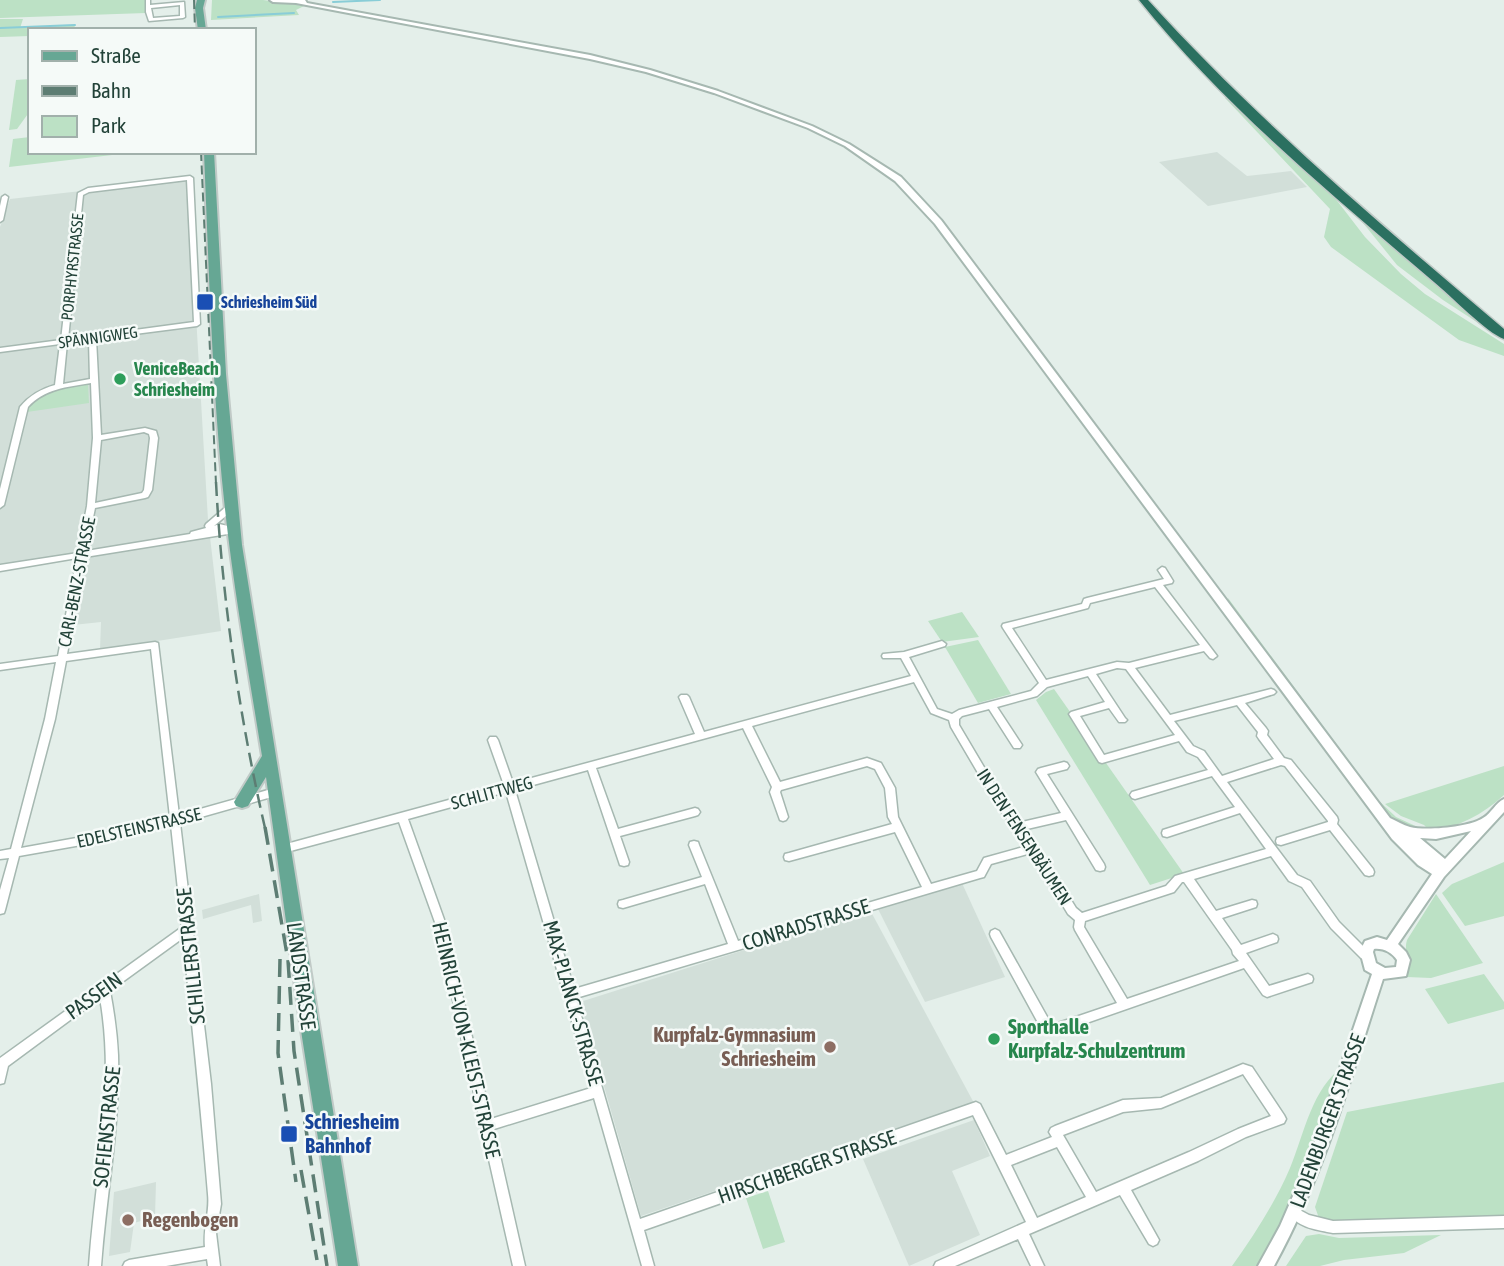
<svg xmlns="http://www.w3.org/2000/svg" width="1504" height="1266" viewBox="0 0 1504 1266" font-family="'Asap Condensed',sans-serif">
  <rect width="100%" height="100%" fill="#e4efea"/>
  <g fill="#d2dfd9">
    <path d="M 1217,152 L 1247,176 L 1291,171 L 1307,187 L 1208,206 L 1159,162 Z"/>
    <path d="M 188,179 L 208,520 L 221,631 L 100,650 L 101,622 L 73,625 L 88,553 L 0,565 L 0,227 L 10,199 Z"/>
    <path d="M 961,881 L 1005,977 L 925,1002 L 877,907 Z"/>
    <path d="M 259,894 L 262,921 L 253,923 L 251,905 L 203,919 L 202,910 Z"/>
    <path d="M 870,910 L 974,1103 L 641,1216 L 580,1002 Z"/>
    <path d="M 974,1120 L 990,1156 L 952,1171 L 980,1235 L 909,1266 L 863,1159 Z"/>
    <path d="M 156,1182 L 155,1217 L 134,1223 L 130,1252 L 109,1256 L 114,1192 Z"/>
  </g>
  <g fill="#bce1c5">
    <path d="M 0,0 L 145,0 L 146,13 L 0,18 Z"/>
    <path d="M 212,0 L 263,0 L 304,6 L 296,10 L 299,15 L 211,20 Z"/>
    <path d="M 0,19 L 23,19 L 20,28 L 75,25 L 74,30 L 30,30 L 30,36 L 0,37 Z"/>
    <path d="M 30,79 L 30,111 L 17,129 L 9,130 L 16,80 Z"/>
    <path d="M 1227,97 L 1328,189 L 1365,237 L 1401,274 L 1425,294 L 1504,344 L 1504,356 L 1459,340 L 1331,247 L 1324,237 L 1330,209 L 1225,98 Z"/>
    <path d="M 30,137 L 30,152 L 138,152 L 9,167 L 13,139 Z"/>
    <path d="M 1355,213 L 1493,329 L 1489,330 L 1443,300 L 1397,265 Z"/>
    <path d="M 88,383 L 89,403 L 27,412 C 33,389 69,386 88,383 Z"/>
    <path d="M 1228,598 L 1378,800 L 1396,817 L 1424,830 L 1407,827 L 1388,815 L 1229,604 Z"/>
    <path d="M 962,612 L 979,637 L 942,642 L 928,621 Z"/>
    <path d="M 978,640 L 1011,694 L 978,703 L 945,647 Z"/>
    <path d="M 1054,689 L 1184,874 L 1150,885 L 1036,700 L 1046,692 Z"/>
    <path d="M 1504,766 L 1504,795 C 1482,815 1459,827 1430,831 L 1424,825 L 1401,816 L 1385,804 Z"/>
    <path d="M 1504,862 L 1504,916 L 1465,926 L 1442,893 L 1452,884 Z"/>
    <path d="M 1436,894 L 1483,963 L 1431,978 L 1407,977 C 1412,961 1403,953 1407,940 Z"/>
    <path d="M 1484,974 L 1504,1002 L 1504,1009 L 1448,1024 L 1425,989 Z"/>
    <path d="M 1344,1065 L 1271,1251 L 1261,1266 L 1232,1266 C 1254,1235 1275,1203 1290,1168 C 1305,1132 1311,1090 1344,1065 Z"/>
    <path d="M 1504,1082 L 1504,1218 L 1397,1223 L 1320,1221 L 1315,1207 L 1347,1112 Z"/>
    <path d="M 768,1191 L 785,1242 L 763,1249 L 746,1198 Z"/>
    <path d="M 1319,1234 L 1339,1238 L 1441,1235 L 1404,1253 L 1344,1260 L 1320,1266 L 1286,1266 L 1306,1236 Z"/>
  </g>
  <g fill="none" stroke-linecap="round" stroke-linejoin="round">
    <g stroke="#89cdd7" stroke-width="2">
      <path d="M 333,2 L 380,0"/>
      <path d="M 218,17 L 294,13"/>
      <path d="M 0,28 L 75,25"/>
    </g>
    <g stroke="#a6b8b1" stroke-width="3">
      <g id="minor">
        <path d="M 146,0 L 150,0 L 150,5 L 184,2 L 185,17 L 183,18 L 149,21 L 146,12 ZM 180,5 L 180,16 L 153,18 L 151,8 Z"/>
        <path d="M 190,176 L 193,178 L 200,324 L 197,326 L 96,339 L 101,435 L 145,428 L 156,431 L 158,438 L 152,490 L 148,497 L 145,498 L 95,508 L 86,551 L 190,534 L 191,532 L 206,528 L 205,526 L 206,524 L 228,505 L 234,505 L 235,507 L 234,509 L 214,526 L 219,524 L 237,528 L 238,530 L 234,533 L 85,557 L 67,654 L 155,642 L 158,643 L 179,815 L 275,788 L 278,789 L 280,792 L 278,795 L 275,796 L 180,823 L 211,1084 L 221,1204 L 216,1233 L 220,1266 L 208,1266 L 207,1259 L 166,1266 L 123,1266 L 125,1262 L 129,1260 L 205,1247 C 203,1228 210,1212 208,1194 C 201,1108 192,1023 183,938 L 110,991 C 114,1012 117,1034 118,1055 C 120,1126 106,1196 101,1266 L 89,1266 C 95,1177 116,1087 100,998 L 8,1066 L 4,1083 L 0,1084 L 0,1058 L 182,927 L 171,825 L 104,841 L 19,856 L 5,910 L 4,913 L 0,914 L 0,890 L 9,858 L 0,859 L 0,851 L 11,849 L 45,719 L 56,662 L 0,670 L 0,664 L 58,656 L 77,558 L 0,571 L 0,565 L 78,553 L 87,506 L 93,438 L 91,383 C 67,387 44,389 28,407 L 4,505 L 0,508 L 0,489 L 20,407 C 30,395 41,389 55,385 L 60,344 L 0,352 L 0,348 L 61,340 L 78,193 L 88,188 ZM 187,180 L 194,322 L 68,339 L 83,195 L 89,192 ZM 89,340 L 90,379 L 63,384 L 67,343 ZM 144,432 L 149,434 L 150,438 L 144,490 L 142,493 L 95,503 L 101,440 ZM 151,649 L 170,817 L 104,833 L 21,848 L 55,719 L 66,661 Z"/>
        <path d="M 5,195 L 8,197 L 3,220 L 0,222 L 0,206 L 2,197 Z"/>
        <path d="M 1162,567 L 1165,568 L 1173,581 L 1172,583 L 1163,585 L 1217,656 L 1213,659 L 1210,658 L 1204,651 L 1135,668 L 1170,715 L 1271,689 L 1274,690 L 1276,692 L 1274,694 L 1245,703 L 1266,728 L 1268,731 L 1267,735 L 1284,758 L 1291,760 L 1337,817 L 1338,820 L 1337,824 L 1373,869 L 1374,872 L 1373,875 L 1369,876 L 1365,875 L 1330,830 L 1281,845 L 1277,844 L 1276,841 L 1277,838 L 1328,822 L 1328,821 L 1285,766 L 1281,765 L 1227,782 L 1297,875 L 1310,881 L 1339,922 L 1369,952 L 1370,955 L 1369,958 L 1365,960 L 1361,958 L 1331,928 L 1302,887 L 1289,881 L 1271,856 L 1194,879 L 1216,911 L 1252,900 L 1256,901 L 1257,904 L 1256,907 L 1222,918 L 1241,945 L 1273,934 L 1277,936 L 1278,939 L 1277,942 L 1246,953 L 1269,986 L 1308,974 L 1312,976 L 1313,979 L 1312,982 L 1267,997 L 1263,995 L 1244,968 L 1055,1034 L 1042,1030 L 991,937 L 990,934 L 991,931 L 995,929 L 999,931 L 1050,1022 L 1055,1024 L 1117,1003 L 1075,930 L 1074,927 L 1075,920 L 1068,914 L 1031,853 L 991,864 L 984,877 L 980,878 L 576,998 L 640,1219 L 976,1102 L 980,1104 L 1006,1155 L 1052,1137 L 1049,1132 L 1051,1128 L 1055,1126 L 1123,1100 L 1161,1098 L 1243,1064 L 1252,1067 L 1284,1115 L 1286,1119 L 1284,1123 L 1246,1137 L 1198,1161 L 1131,1190 L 1159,1240 L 1157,1244 L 1153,1246 L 1149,1244 L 1120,1195 L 1029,1234 L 1044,1266 L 1031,1266 L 1018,1239 L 955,1266 L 934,1266 L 936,1262 L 1026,1222 L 973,1115 L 644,1230 L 654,1266 L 642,1266 L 594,1098 L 494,1129 L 525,1266 L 513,1266 L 436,925 L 399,822 L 283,853 L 279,852 L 278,849 L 279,846 L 504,785 L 488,740 L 490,737 L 496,737 L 498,740 L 513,783 L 695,734 L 679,697 L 681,695 L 687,695 L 689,697 L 704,732 L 911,676 L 901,658 L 883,658 L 882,656 L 883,654 L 904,652 L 942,641 L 946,644 L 945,646 L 909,657 L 937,709 L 952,714 L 959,710 L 1031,691 L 1039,683 L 1003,628 L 1002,626 L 1003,624 L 1082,604 L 1084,599 L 1087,598 L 1164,579 L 1158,570 ZM 1155,587 L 1200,645 L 1129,663 L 1117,662 L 1046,680 L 1012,628 L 1088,608 L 1090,603 ZM 1117,668 L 1126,669 L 1175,735 L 1104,755 L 1080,716 L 1109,708 L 1119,722 L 1125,722 L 1127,720 L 1125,718 L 1096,674 ZM 1088,676 L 1105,702 L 1071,712 L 1069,714 L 1099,762 L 1102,763 L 1179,741 L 1187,752 L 1198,757 L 1208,770 L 1132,792 L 1130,795 L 1132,798 L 1135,799 L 1212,776 L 1235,807 L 1163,830 L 1162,833 L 1163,836 L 1167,837 L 1240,813 L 1266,849 L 1175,876 L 1166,886 L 1082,913 L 1076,908 L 1027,829 L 1066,820 L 1096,870 L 1100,871 L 1104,870 L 1105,867 L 1104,864 L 1047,774 L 1067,769 L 1069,766 L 1067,763 L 1064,762 L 1041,768 L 1038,769 L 1036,772 L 1061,813 L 1022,822 L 1007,806 L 959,725 L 959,719 L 962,716 L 989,709 L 1014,748 L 1020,748 L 1022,745 L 1020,742 L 997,707 L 1037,696 L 1047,687 ZM 914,682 L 931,713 L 949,720 L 951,727 L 1001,812 L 1016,829 L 1027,846 L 984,858 L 977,871 L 931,884 L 898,817 L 895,788 L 881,763 L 867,758 L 780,782 L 752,726 ZM 1237,705 L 1258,732 L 1257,736 L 1259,739 L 1274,759 L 1222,776 L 1204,751 L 1193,746 L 1174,721 ZM 743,728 L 772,787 L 770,792 L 780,820 L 783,821 L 786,820 L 788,817 L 780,792 L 781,790 L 867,766 L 875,769 L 885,788 L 888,817 L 892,824 L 789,853 L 785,854 L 784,857 L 785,860 L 789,861 L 895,832 L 922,887 L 738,941 L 699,845 L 698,842 L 694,841 L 690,842 L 689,845 L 702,877 L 623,900 L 619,901 L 618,904 L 619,907 L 623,908 L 705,884 L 728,944 L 574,989 L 515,790 L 588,770 L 619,862 L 620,865 L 624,866 L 628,865 L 629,862 L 620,836 L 695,816 L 698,815 L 700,812 L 698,809 L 695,808 L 618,829 L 596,768 ZM 506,792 L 591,1088 L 491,1119 L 446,925 L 408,819 ZM 1182,882 L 1184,882 L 1232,950 L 1233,954 L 1239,961 L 1127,999 L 1084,927 L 1085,921 L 1174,892 ZM 1243,1074 L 1271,1116 L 1238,1129 L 1189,1152 L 1096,1192 L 1063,1135 L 1123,1112 L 1161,1108 ZM 1057,1147 L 1086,1197 L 1037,1218 L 1011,1165 Z"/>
        <path d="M 1296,1208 L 1309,1215 L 1333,1221 L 1504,1216 L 1504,1228 L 1333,1233 C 1318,1230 1298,1228 1290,1214 L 1292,1210 Z"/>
      </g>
    </g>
    <g stroke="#a6b8b1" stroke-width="4">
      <path id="tertiary" d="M 270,0 L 305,0 L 307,3 L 590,55 L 650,70 L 718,91 L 812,126 L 849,144 L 901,177 L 941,220 L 1390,818 C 1397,821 1403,825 1410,827 C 1426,831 1470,827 1483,818 C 1492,813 1495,803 1504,799 L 1504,812 L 1444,877 L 1398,944 L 1406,952 L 1410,960 L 1406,976 L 1383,979 C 1351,1077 1324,1175 1274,1266 L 1258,1266 L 1280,1226 L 1309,1159 L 1372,974 L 1365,970 L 1360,951 L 1365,941 L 1377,937 L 1387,940 L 1432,874 L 1418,865 L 1392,839 L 935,224 L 895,181 L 845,146 L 808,128 L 714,93 L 646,72 L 590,59 L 296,3 L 273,2 ZM 1471,831 L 1445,859 L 1420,838 L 1436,839 ZM 1374,949 C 1384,948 1392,953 1397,960 L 1396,967 L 1385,968 L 1376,963 L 1373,952 Z"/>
    </g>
    <g stroke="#c1cac7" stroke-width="4">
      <g id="primary">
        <path d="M 197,0 L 205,0 L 203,8 L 206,30 L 198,30 L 195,8 Z"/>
        <path d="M 204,152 L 214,152 L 226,374 L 242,545 L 358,1266 L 338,1266 L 302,1037 L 266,777 L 248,806 L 242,808 L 236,806 L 234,802 L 262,756 C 249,674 234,592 225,509 C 212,390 209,271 204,152 Z"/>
      </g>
    </g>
    <g stroke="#c1cac7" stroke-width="3">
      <path id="motorway" d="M 1139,0 L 1148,0 C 1257,120 1380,224 1504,329 L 1504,339 C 1487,333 1450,295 1434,282 C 1332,195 1224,106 1139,0 Z"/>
    </g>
    <use href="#minor" fill="#fff" fill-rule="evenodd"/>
    <use href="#tertiary" fill="#fff" fill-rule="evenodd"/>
    <use href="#primary" fill="#66a794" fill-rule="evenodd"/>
    <use href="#motorway" fill="#2b7060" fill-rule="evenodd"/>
    <g stroke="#5d7d73" stroke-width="2" stroke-dasharray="9 4.5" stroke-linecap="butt">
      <path d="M 194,0 L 195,30"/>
      <path d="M 201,152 L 216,484"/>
    </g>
    <path stroke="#5d7d73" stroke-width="2.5" stroke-dasharray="14 7" stroke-linecap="butt" d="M 216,482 C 222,598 239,715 265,828"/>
    <g stroke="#5d7d73" stroke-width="3.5" stroke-dasharray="18 9" stroke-linecap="butt">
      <path d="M 265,827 L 288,960 L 294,1051 L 327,1266"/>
      <path d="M 280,959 L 278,1053 L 296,1182"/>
      <path d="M 301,1170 L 317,1260"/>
    </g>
  </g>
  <g fill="#1a4fb4" stroke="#f5faf8" stroke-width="2.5">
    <rect x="196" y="293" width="18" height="18" rx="3.5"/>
    <rect x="280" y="1125" width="18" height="18" rx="3.5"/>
  </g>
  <g fill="#2e9e5b" stroke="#f5faf8" stroke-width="2.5">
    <circle cx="120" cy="379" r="7"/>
    <circle cx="994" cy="1039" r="7"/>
  </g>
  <g fill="#8d6e63" stroke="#f5faf8" stroke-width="2.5">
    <circle cx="830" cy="1047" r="7"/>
    <circle cx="128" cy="1220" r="7"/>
  </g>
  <g text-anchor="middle" stroke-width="5" stroke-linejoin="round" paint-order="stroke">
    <g font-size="16" fill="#224238" stroke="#f5faf8">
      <text transform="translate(72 267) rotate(-84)" y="6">PORPHYRSTRASSE</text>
      <text transform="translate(98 337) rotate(-8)" y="6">SPÄNNIGWEG</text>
    </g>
    <g font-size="16" font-weight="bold" fill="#164399" stroke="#f5faf8" text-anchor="start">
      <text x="221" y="308">Schriesheim Süd</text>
    </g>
    <g font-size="18" font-weight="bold" fill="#27864d" stroke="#f5faf8" text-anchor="start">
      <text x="134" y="375">VeniceBeach<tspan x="134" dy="21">Schriesheim</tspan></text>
    </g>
    <g font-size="18" fill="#224238" stroke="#f5faf8">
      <text transform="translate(77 582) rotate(-79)" y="6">CARL-BENZ-STRASSE</text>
      <text transform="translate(492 793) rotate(-15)" y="6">SCHLITTWEG</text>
      <text transform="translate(139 828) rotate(-13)" y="6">EDELSTEINSTRASSE</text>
      <text transform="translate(1024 837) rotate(57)" y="6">IN DEN FENSENBÄUMEN</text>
    </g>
    <g font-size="21" fill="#224238" stroke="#f5faf8">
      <text transform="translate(806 925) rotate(-17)" y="7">CONRADSTRASSE</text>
      <text transform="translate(191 956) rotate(-96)" y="7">SCHILLERSTRASSE</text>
      <text transform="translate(301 976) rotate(82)" y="7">LANDSTRASSE</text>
      <text transform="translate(94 996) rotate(-36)" y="7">PASSEIN</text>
      <text transform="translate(573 1003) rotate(74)" y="7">MAX-PLANCK-STRASSE</text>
      <text transform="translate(466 1040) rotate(77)" y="7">HEINRICH-VON-KLEIST-STRASSE</text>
      <text transform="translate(1328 1121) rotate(-70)" y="7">LADENBURGER STRASSE</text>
      <text transform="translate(107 1127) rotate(-84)" y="7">SOFIENSTRASSE</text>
      <text transform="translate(807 1167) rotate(-19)" y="7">HIRSCHBERGER STRASSE</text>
    </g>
    <g font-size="21" font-weight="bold" fill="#27864d" stroke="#f5faf8" text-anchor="start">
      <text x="1008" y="1034">Sporthalle<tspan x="1008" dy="24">Kurpfalz-Schulzentrum</tspan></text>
    </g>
    <g font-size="21" font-weight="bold" fill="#785e54" stroke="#f5faf8" text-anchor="end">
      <text x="816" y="1042">Kurpfalz-Gymnasium<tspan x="816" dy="24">Schriesheim</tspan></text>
      <text x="142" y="1227" text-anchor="start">Regenbogen</text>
    </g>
    <g font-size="21" font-weight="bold" fill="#164399" stroke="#f5faf8" text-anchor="start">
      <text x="305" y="1129">Schriesheim<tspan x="305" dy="24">Bahnhof</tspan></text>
    </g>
  </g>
  <rect x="28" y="28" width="228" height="126" fill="#f5faf8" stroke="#a1b0ab" stroke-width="2"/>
  <rect x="42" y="51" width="35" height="10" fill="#66a794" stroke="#a1b0ab" stroke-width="2"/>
  <text x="91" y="63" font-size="21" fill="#224238">Straße</text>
  <rect x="42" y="86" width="35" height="10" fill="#5d7d73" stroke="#a1b0ab" stroke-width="2"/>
  <text x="91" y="98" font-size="21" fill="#224238">Bahn</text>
  <rect x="42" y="116" width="35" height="21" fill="#bce1c5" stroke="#a1b0ab" stroke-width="2"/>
  <text x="91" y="133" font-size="21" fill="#224238">Park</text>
</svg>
